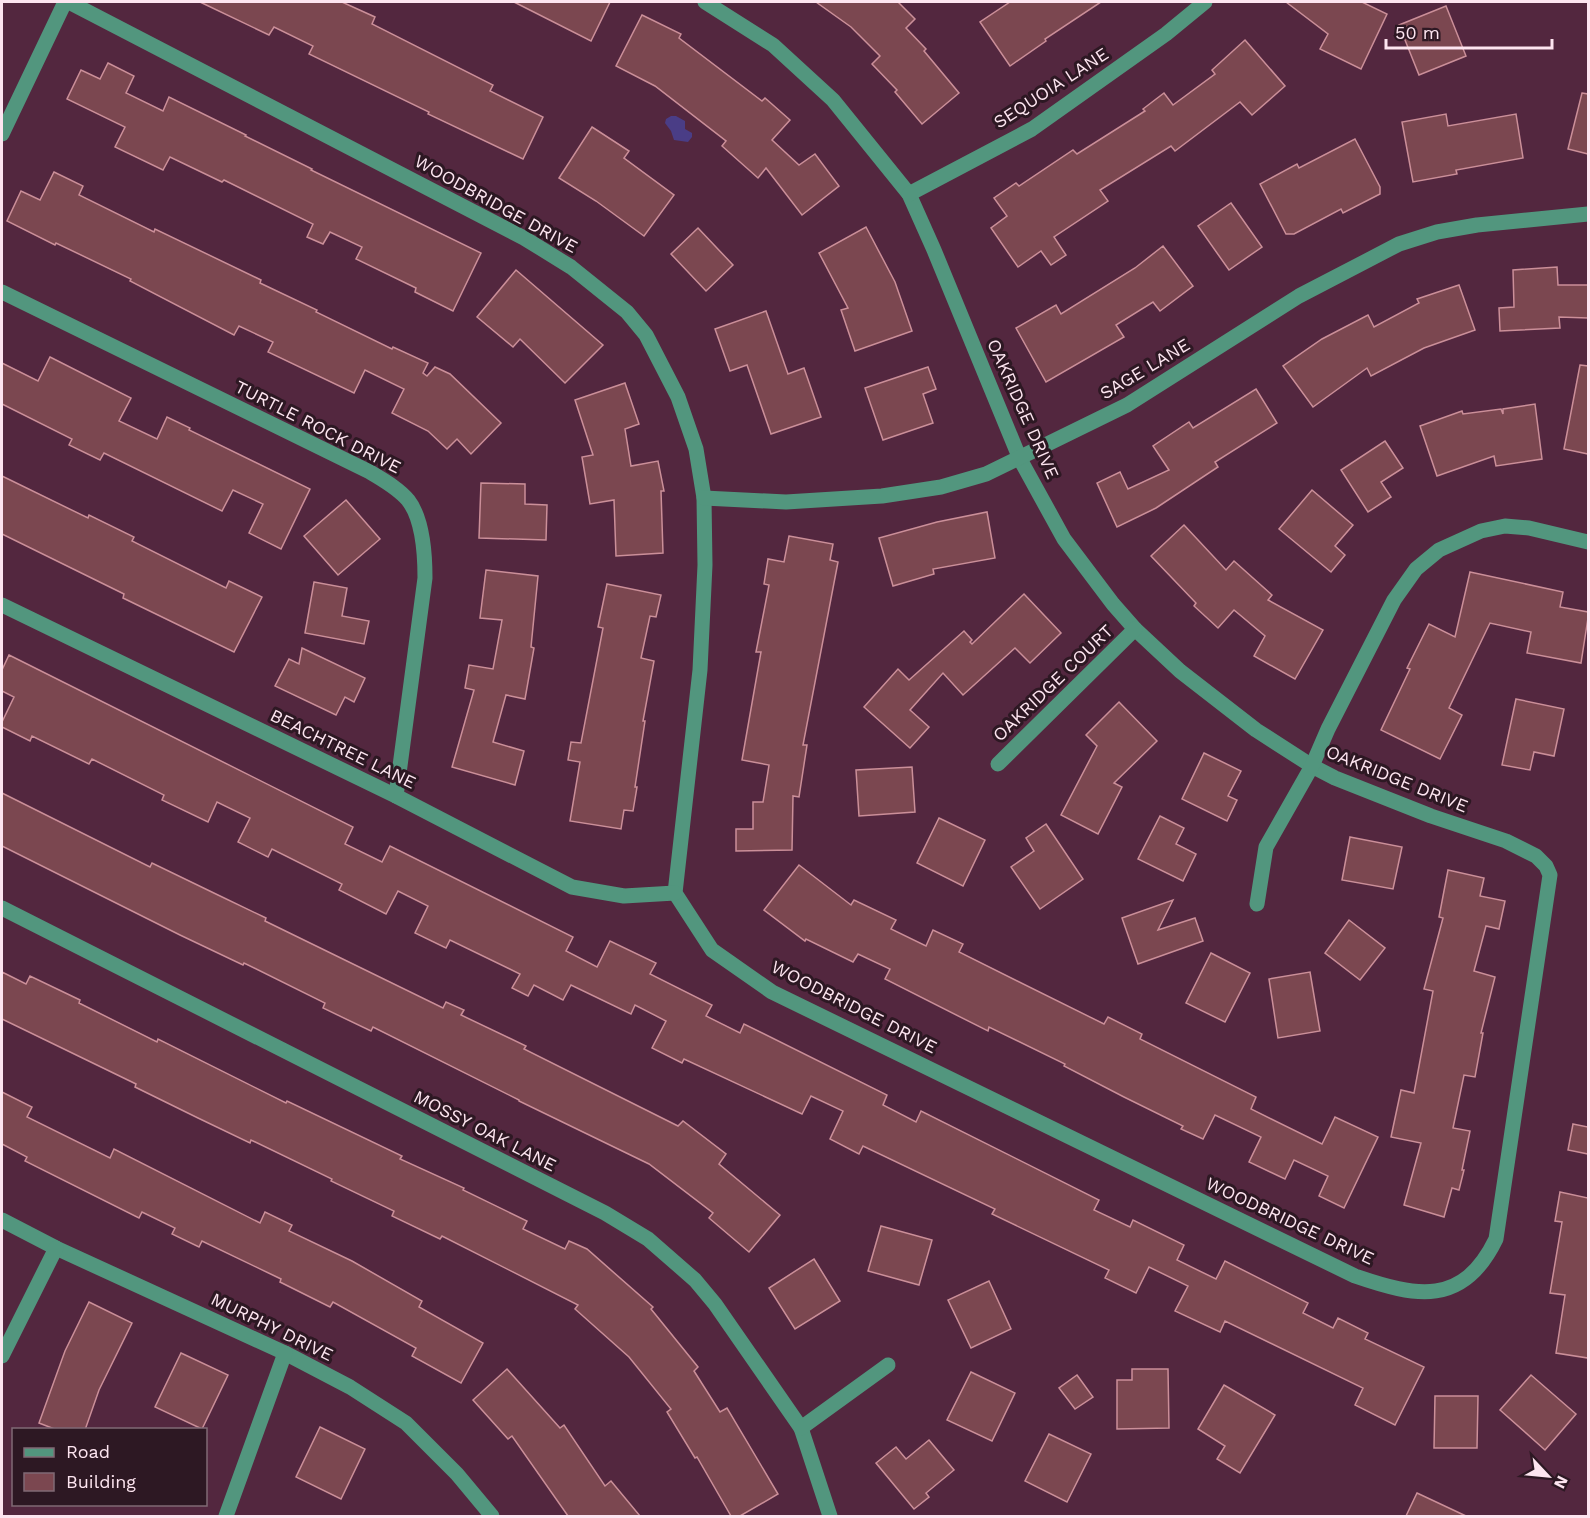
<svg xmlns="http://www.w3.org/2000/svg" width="1590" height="1518" viewBox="0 0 1590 1518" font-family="'Work Sans',sans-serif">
  <rect width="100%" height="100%" fill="#53273f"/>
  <path fill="#4a3d86" d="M 671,116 L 676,116 L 685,121 L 685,129 L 692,133 L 692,137 L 688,142 L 674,140 L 671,131 L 665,123 L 666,119 Z"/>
  <g fill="#7b4750" stroke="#cb8f99" stroke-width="1.5">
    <path d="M 200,2 L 342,2 L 375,17 L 372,24 L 493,85 L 490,91 L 543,117 L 523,159 L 428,114 L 429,112 L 309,54 L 313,46 L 274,27 L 269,35 Z"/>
    <path d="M 514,2 L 610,2 L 591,41 Z"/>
    <path d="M 816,2 L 898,2 L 915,19 L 906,28 L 926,49 L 924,51 L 959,93 L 922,124 L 895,92 L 897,90 L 872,64 L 880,56 L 851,27 Z"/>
    <path d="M 1010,2 L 1101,2 L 1045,39 L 1046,41 L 1010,66 L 980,22 Z"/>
    <path d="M 1286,2 L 1362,2 L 1387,14 L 1361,69 L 1320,49 L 1328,34 Z"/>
    <path d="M 1446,6 L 1466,56 L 1419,75 L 1399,25 Z"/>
    <path d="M 642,15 L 681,34 L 679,38 L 762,101 L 765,98 L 790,120 L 772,140 L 799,165 L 815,154 L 839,186 L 802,215 L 766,168 L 758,178 L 722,146 L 726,141 L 655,86 L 616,66 Z"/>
    <path d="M 1245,40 L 1285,86 L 1252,115 L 1240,102 L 1175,151 L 1171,146 L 1100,190 L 1108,201 L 1054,237 L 1066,255 L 1051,265 L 1041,251 L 1018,267 L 991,228 L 1007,216 L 994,198 L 1016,183 L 1019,186 L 1073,150 L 1077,154 L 1145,111 L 1143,109 L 1164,93 L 1173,105 L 1215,74 L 1212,70 Z"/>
    <path d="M 108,63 L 134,76 L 126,93 L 163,111 L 169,97 L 246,135 L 245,136 L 312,169 L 311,170 L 481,253 L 453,311 L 415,292 L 416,288 L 356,259 L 362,247 L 330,232 L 323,244 L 307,237 L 313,224 L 224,180 L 222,182 L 170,157 L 163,170 L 115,147 L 125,127 L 67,99 L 81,70 L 100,79 Z"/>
    <path d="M 1582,93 L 1588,94 L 1588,154 L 1568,149 Z"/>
    <path d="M 1446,114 L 1448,126 L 1516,114 L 1523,158 L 1456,170 L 1457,174 L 1413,182 L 1402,122 Z"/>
    <path d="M 592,127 L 629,151 L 624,158 L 674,195 L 644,236 L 596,201 L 559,178 Z"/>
    <path d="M 1355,139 L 1380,187 L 1380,194 L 1343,213 L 1341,209 L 1294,234 L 1286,234 L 1260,184 L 1297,164 L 1299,168 Z"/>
    <path d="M 54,172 L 83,186 L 79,195 L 154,232 L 155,229 L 261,280 L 260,283 L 317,310 L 316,312 L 392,349 L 393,347 L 428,363 L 423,373 L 427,376 L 435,367 L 450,374 L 501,423 L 471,454 L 457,439 L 447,449 L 428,431 L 392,413 L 404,389 L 365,370 L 354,393 L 268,352 L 273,342 L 239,326 L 234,335 L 130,281 L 131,279 L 56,243 L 55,245 L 7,221 L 21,191 L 40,200 Z"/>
    <path d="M 1231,203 L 1262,247 L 1229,270 L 1198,226 Z"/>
    <path d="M 866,227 L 895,282 L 912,331 L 855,351 L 841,310 L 848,308 L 819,253 Z"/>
    <path d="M 698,228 L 733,265 L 706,291 L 671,254 Z"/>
    <path d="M 1163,246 L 1193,286 L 1160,311 L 1153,302 L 1116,325 L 1124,337 L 1046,382 L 1016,328 L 1056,305 L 1061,314 L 1135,268 Z"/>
    <path d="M 1557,267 L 1558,285 L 1588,285 L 1588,318 L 1559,317 L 1560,328 L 1500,331 L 1499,308 L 1514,307 L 1513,270 Z"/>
    <path d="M 516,270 L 603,345 L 565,383 L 520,339 L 513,347 L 477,317 Z"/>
    <path d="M 1459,285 L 1475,330 L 1424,348 L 1371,376 L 1367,368 L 1313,407 L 1283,366 L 1322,339 L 1368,315 L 1374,327 L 1419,303 L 1417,299 Z"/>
    <path d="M 766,311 L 788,374 L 804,368 L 821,417 L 771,434 L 747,365 L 730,371 L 715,329 Z"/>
    <path d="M 50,357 L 131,398 L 119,421 L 157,439 L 167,417 L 190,428 L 189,430 L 310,489 L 281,549 L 249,533 L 263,504 L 233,490 L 222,511 L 104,453 L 100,460 L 69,445 L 72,439 L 2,404 L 2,363 L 38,381 Z"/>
    <path d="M 1580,365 L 1588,366 L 1588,454 L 1564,449 Z"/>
    <path d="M 928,367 L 936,389 L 923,394 L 933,423 L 883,440 L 865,388 Z"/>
    <path d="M 625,383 L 639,424 L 625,429 L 631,466 L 658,461 L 664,491 L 661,491 L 663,553 L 616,556 L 614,500 L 590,504 L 582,457 L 593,455 L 575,400 Z"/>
    <path d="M 1256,389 L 1277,423 L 1215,462 L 1218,467 L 1156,508 L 1117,527 L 1097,483 L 1120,472 L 1128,489 L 1169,470 L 1153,446 L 1189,422 L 1193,428 Z"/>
    <path d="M 1535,404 L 1542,459 L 1496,466 L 1494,456 L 1437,476 L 1420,426 L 1462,411 L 1463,414 L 1501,409 L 1503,414 L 1503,409 Z"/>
    <path d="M 1385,441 L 1403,468 L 1381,482 L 1391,497 L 1368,512 L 1341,470 Z"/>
    <path d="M 2,476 L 88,518 L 89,515 L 134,537 L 132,541 L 226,588 L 229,581 L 262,597 L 234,652 L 123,598 L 124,594 L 2,534 Z"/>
    <path d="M 481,483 L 525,484 L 525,504 L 547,505 L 546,540 L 479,538 Z"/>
    <path d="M 1312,490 L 1353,525 L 1335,546 L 1345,555 L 1331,572 L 1279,529 Z"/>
    <path d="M 346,500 L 380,539 L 338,575 L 304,536 Z"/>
    <path d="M 987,512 L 995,558 L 933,569 L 934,574 L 893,586 L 879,538 L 937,522 Z"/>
    <path d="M 1184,525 L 1226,570 L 1234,561 L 1272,595 L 1268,600 L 1323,630 L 1295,679 L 1254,656 L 1265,636 L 1234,610 L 1218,628 L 1194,606 L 1196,603 L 1151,556 Z"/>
    <path d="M 789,536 L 833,544 L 830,560 L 838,562 L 803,745 L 807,745 L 799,797 L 793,796 L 792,850 L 736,851 L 736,829 L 753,829 L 753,802 L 763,802 L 769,765 L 742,760 L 761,652 L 756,652 L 769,585 L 764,584 L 768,559 L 784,562 Z"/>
    <path d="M 486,570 L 538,576 L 531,647 L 534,648 L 525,699 L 506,695 L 493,742 L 524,751 L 515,785 L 452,767 L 474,690 L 465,688 L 469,665 L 493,669 L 502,620 L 480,618 Z"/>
    <path d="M 1470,572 L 1563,592 L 1560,607 L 1588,612 L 1588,618 L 1581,663 L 1527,653 L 1531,632 L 1490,623 L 1449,708 L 1462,715 L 1440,759 L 1381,730 L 1410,669 L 1407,668 L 1429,624 L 1455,637 Z"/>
    <path d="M 314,582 L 347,588 L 342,616 L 369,621 L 364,644 L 305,633 Z"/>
    <path d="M 607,584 L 661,595 L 656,617 L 650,616 L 641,658 L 654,661 L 643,721 L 645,721 L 635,787 L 637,787 L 633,811 L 624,810 L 621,829 L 570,821 L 580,762 L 568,760 L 571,742 L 581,743 L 603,628 L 598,627 Z"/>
    <path d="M 1024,594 L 1061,633 L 1030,663 L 1015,648 L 963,695 L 943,673 L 910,710 L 929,727 L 910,748 L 864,707 L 898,669 L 909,680 L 964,631 L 972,640 L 970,642 L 972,644 Z"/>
    <path d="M 302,648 L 365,678 L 354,702 L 345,697 L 336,715 L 275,686 L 289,659 L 299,664 Z"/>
    <path d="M 9,655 L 353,827 L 345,844 L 382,862 L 390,846 L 573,937 L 566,951 L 597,967 L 610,941 L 656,963 L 650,974 L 712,1005 L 706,1016 L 740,1033 L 744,1024 L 887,1095 L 883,1105 L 916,1122 L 921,1111 L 1099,1200 L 1094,1210 L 1130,1227 L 1133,1220 L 1184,1245 L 1177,1260 L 1216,1279 L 1225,1261 L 1308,1303 L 1303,1313 L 1333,1328 L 1338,1318 L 1368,1333 L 1365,1339 L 1424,1367 L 1395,1425 L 1355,1405 L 1363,1388 L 1225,1321 L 1220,1332 L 1175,1311 L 1188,1286 L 1149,1267 L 1136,1293 L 1105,1278 L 1109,1270 L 992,1214 L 995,1209 L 863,1146 L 859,1154 L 830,1139 L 843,1111 L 811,1096 L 802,1114 L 684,1059 L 682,1063 L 652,1048 L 666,1021 L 635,1005 L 631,1014 L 571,985 L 563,1000 L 534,985 L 528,996 L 512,988 L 520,974 L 450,940 L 446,948 L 415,933 L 428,906 L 398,891 L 386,914 L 339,890 L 342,884 L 272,849 L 268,857 L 238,842 L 250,818 L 217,802 L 208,822 L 162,800 L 164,795 L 92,759 L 89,764 L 32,736 L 30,741 L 2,727 L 2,722 L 14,697 L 2,691 L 2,670 Z"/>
    <path d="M 1516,699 L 1564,709 L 1554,756 L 1534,752 L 1530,770 L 1502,765 Z"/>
    <path d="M 1119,702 L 1157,741 L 1114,783 L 1122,787 L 1098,834 L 1061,815 L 1097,746 L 1086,735 Z"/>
    <path d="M 1204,753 L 1241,771 L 1228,796 L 1237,800 L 1227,821 L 1182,799 Z"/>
    <path d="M 912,767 L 915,812 L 859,816 L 856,770 Z"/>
    <path d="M 2,793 L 150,867 L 152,863 L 218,895 L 266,918 L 265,921 L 443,1008 L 446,1002 L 464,1010 L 461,1015 L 526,1046 L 524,1049 L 678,1126 L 683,1121 L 726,1154 L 719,1164 L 780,1215 L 749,1252 L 709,1218 L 713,1213 L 649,1164 L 519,1101 L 519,1100 L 373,1027 L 371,1031 L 323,1008 L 325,1003 L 244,963 L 243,965 L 180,935 L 2,846 Z"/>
    <path d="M 1160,816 L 1184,828 L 1176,844 L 1196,854 L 1183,881 L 1138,859 Z"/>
    <path d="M 939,818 L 985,840 L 963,886 L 917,863 Z"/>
    <path d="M 1046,824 L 1083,879 L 1040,909 L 1011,867 L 1034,851 L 1026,838 Z"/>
    <path d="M 1350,837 L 1402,847 L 1393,889 L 1342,880 Z"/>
    <path d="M 799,865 L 851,905 L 854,900 L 896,920 L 891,929 L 926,946 L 933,930 L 963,944 L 959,952 L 1104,1024 L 1108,1017 L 1142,1034 L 1140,1039 L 1256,1097 L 1251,1109 L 1322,1144 L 1335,1117 L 1378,1137 L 1344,1208 L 1319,1196 L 1328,1176 L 1294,1160 L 1285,1179 L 1249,1162 L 1261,1137 L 1215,1115 L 1203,1139 L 1181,1129 L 1183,1126 L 1124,1097 L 1064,1066 L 1065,1064 L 989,1027 L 988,1031 L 885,979 L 890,969 L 858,954 L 853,962 L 806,939 L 805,941 L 764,910 Z"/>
    <path d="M 1448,870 L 1484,878 L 1480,896 L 1505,901 L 1499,929 L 1486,926 L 1474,971 L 1495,977 L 1481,1033 L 1483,1033 L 1475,1077 L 1464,1075 L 1453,1128 L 1470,1131 L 1462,1170 L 1464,1170 L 1459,1190 L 1452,1188 L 1444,1217 L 1404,1205 L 1421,1143 L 1391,1137 L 1401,1090 L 1414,1093 L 1433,991 L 1424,989 L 1443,918 L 1439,917 Z"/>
    <path d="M 1173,900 L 1158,930 L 1195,918 L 1203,941 L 1138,964 L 1122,918 Z"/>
    <path d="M 1349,920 L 1385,948 L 1360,980 L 1325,953 Z"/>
    <path d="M 1211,953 L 1250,973 L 1225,1022 L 1186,1003 Z"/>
    <path d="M 2,972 L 26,984 L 30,976 L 80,1000 L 79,1003 L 157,1042 L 158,1039 L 286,1103 L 287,1101 L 402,1156 L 400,1159 L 464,1188 L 463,1190 L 527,1221 L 523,1229 L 565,1249 L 569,1241 L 587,1249 L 653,1307 L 651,1309 L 698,1367 L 694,1371 L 720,1412 L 727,1408 L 778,1494 L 740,1516 L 731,1516 L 697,1457 L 695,1458 L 667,1412 L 671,1409 L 629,1357 L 575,1309 L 578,1305 L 442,1236 L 440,1239 L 392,1216 L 394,1211 L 331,1181 L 332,1179 L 251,1140 L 250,1143 L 198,1118 L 135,1087 L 136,1084 L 2,1019 Z"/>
    <path d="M 1310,972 L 1320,1031 L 1278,1038 L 1269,979 Z"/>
    <path d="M 2,1092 L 32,1107 L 27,1117 L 110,1158 L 114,1149 L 260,1223 L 265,1212 L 292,1225 L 289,1231 L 352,1261 L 422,1301 L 419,1307 L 483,1343 L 461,1383 L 412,1356 L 416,1348 L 333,1302 L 330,1307 L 280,1282 L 281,1279 L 202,1241 L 199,1247 L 172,1234 L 175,1228 L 142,1212 L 139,1218 L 25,1161 L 27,1157 L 2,1144 Z"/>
    <path d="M 1573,1124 L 1588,1127 L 1588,1154 L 1568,1150 Z"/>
    <path d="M 1560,1192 L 1588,1198 L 1588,1358 L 1556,1353 L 1565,1295 L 1550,1293 L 1562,1222 L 1555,1221 Z"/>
    <path d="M 881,1226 L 932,1240 L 919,1285 L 868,1271 Z"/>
    <path d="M 814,1259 L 840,1301 L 795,1329 L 769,1288 Z"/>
    <path d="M 989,1281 L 1011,1329 L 971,1348 L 948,1300 Z"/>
    <path d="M 89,1302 L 132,1323 L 99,1390 L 85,1430 L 57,1430 L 39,1423 L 65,1351 Z"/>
    <path d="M 181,1353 L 228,1375 L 202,1429 L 155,1407 Z"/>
    <path d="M 507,1369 L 560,1428 L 564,1425 L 605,1486 L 611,1481 L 640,1516 L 568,1516 L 512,1436 L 508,1439 L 473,1400 Z"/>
    <path d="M 1132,1369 L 1168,1369 L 1169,1428 L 1117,1429 L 1117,1380 L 1132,1380 Z"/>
    <path d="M 971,1372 L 1015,1393 L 992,1441 L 947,1420 Z"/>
    <path d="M 1077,1375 L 1093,1397 L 1075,1409 L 1059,1388 Z"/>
    <path d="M 1531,1375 L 1576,1414 L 1545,1450 L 1500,1410 Z"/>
    <path d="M 1224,1385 L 1275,1415 L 1240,1473 L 1217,1459 L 1225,1446 L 1198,1429 Z"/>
    <path d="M 1435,1396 L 1478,1396 L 1477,1448 L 1434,1448 Z"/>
    <path d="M 320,1427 L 365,1449 L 341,1499 L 296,1477 Z"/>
    <path d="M 1049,1434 L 1091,1454 L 1067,1502 L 1025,1481 Z"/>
    <path d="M 929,1440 L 954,1470 L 926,1493 L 929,1497 L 914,1509 L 876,1463 L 896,1447 L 906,1459 Z"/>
    <path d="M 1417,1493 L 1466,1516 L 1406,1516 Z"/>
  </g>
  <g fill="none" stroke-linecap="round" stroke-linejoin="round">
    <g stroke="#52967e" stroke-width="15">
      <path d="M 69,2 L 524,238 L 571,267 L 627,312 L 646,335 L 678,397 L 696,449 L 704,498 L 705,565 L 700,670 L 675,893 L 712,950 L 772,992 L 1355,1276 C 1416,1297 1463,1307 1496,1239 L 1550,875 L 1546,866 L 1536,856 L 1506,841 L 1431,816 L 1335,778 L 1312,766 L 1256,730 L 1180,671 L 1135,629 L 1113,604 L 1064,539 L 1020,459 L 934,250 L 909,194 L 833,100 L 773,45 L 705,2"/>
      <path d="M 2,134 L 65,2"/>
      <path d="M 909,194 L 1032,129 L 1166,34 L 1205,2"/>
      <path d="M 2,292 L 370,472 C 383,480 398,488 408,500 C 423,519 425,555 425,578 L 396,796"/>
      <path d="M 704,498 L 786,502 L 882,496 L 941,487 L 986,474 L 1127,405 L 1299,296 L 1399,244 L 1437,232 L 1477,225 L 1588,214"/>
      <path d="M 2,605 L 396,796 L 572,887 L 624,896 L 675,893"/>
      <path d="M 998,764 L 1135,629"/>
      <path d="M 1257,904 L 1266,847 L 1312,766 L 1328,729 L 1394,600 L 1416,569 L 1439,550 L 1481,531 L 1505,526 L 1529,528 L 1588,542"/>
      <path d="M 2,908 L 605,1213 L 648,1239 L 695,1280 L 715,1304 L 801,1428 L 830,1516"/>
      <path d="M 2,1220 L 56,1248 L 285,1353 L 350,1387 L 406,1423 L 457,1474 L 492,1516"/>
      <path d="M 2,1356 L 56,1248"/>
      <path d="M 801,1428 L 888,1365"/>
      <path d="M 226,1516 L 285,1353"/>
    </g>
  </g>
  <g text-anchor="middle" stroke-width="6" stroke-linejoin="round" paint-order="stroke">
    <g font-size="18" fill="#fde5f0" stroke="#2d1823">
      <text transform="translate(1051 88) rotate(-33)" y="6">SEQUOIA LANE</text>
      <text transform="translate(496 204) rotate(29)" y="6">WOODBRIDGE DRIVE</text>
      <text transform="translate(1145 369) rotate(-31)" y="6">SAGE LANE</text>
      <text transform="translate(1023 409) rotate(66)" y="6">OAKRIDGE DRIVE</text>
      <text transform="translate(318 427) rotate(27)" y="6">TURTLE ROCK DRIVE</text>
      <text transform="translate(1053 683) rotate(-44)" y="6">OAKRIDGE COURT</text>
      <text transform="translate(343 749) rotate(26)" y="6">BEACHTREE LANE</text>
      <text transform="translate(1397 779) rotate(22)" y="6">OAKRIDGE DRIVE</text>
      <text transform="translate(854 1007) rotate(27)" y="6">WOODBRIDGE DRIVE</text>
      <text transform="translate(485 1131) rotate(27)" y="6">MOSSY OAK LANE</text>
      <text transform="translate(1290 1221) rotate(25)" y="6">WOODBRIDGE DRIVE</text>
      <text transform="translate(272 1327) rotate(26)" y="6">MURPHY DRIVE</text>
    </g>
  </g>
  <rect width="1590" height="1518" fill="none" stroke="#fde5f0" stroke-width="6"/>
  <rect x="12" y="1428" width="195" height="78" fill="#2d1823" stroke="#806a75" stroke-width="1.5"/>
  <rect x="24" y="1448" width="30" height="9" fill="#52967e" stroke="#806a75" stroke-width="1.5"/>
  <text x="66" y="1458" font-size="18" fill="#fde5f0">Road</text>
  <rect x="24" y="1473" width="30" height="18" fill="#7b4750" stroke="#806a75" stroke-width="1.5"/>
  <text x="66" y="1488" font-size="18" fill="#fde5f0">Building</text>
  <g transform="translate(1548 1476) rotate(116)" stroke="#2d1823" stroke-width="4.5" paint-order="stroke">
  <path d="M0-4.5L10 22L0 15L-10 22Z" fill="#fde5f0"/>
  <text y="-9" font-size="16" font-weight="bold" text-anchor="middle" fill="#fde5f0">N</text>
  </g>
  <path d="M1386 39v9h166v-9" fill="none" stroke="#fde5f0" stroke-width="3"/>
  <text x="1395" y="39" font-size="18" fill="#fde5f0" stroke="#2d1823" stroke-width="4.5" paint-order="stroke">50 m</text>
</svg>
